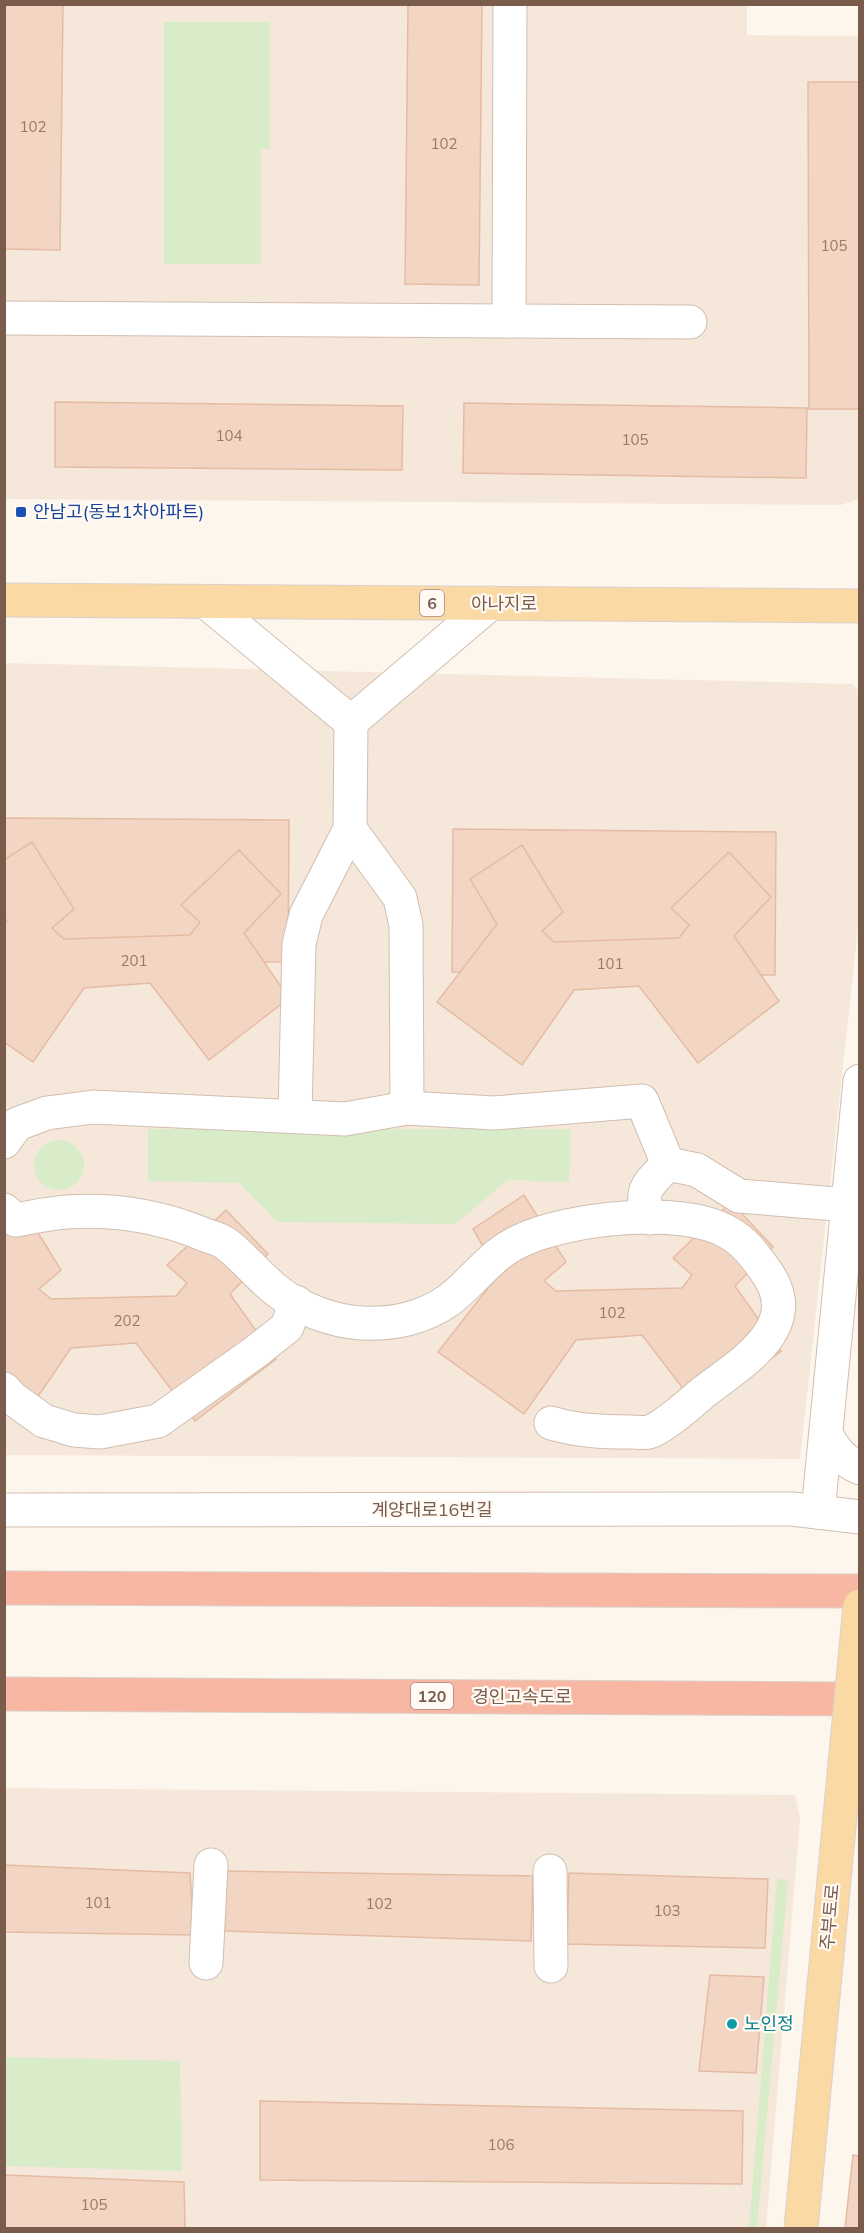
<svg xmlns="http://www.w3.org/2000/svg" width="864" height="2233" viewBox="0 0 864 2233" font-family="Mulish,'Noto Sans KR',sans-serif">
  <rect width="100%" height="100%" fill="#fdf6ec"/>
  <g fill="#f5e8da">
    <path d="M 747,4 L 747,35 L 859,36 L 860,498 L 858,499 L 841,505 L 5,499 L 5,5 Z"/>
    <path d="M 5,663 L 853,684 L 859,691 L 859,920 L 800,1459 L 5,1455 Z"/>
    <path d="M 5,1788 L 795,1795 L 800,1818 L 766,2228 L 5,2228 Z"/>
  </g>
  <g fill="#d8ecc9">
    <path d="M 164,22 L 270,22 L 270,149 L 261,149 L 261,264 L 164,264 Z"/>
    <path d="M 148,1129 L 571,1129 L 569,1182 L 508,1180 L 455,1224 L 277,1222 L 239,1183 L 148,1181 Z"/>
    <circle cx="59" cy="1165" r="25"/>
    <path d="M 777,1878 L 788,1881 L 757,2228 L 749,2228 Z"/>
    <path d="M 5,2057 L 180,2061 L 182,2171 L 5,2166 Z"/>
  </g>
  <g fill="#f3d5c3" stroke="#e6bba3" stroke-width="1.5">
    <path d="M 4,4 L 63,4 L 60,250 L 4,249 Z"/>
    <path d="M 408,4 L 482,4 L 479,285 L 405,284 Z"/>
    <path d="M 808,82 L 860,82 L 860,409 L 809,409 Z"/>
    <path d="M 55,402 L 403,406 L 402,470 L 55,467 Z"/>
    <path d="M 464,403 L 807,408 L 806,478 L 463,473 Z"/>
    <path d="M 4,818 L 289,820 L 288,962 L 4,960 Z"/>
    <path d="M 453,829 L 776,832 L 775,975 L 452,972 Z"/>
    <path d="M 32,842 L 74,909 L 52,928 L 64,939 L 190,935 L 200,922 L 181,905 L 239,850 L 281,894 L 244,933 L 289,998 L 209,1060 L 150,983 L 84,988 L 33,1062 L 4,1042 L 4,925 L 7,921 L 4,917 L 4,860 Z"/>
    <path d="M 522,845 L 563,912 L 542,931 L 554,942 L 679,938 L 689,925 L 671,908 L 729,852 L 771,897 L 734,936 L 779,1001 L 698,1063 L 639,986 L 574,990 L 522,1065 L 437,1002 L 497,924 L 470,879 Z"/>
    <path d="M 524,1195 L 566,1262 L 544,1281 L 556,1291 L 682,1288 L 692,1275 L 673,1258 L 731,1202 L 773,1247 L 735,1286 L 781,1351 L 701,1412 L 642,1335 L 576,1340 L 524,1414 L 438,1352 L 499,1274 L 473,1229 Z"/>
    <path d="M 19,1202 L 61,1270 L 39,1289 L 51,1299 L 176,1296 L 187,1283 L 167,1265 L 226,1210 L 268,1254 L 230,1294 L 276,1359 L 195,1421 L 136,1343 L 71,1348 L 20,1423 L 4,1411 L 4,1212 Z"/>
    <path d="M 4,1865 L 190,1873 L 194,1935 L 4,1932 Z"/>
    <path d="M 226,1871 L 533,1876 L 531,1941 L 224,1931 Z"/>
    <path d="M 569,1873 L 768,1879 L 765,1948 L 567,1944 Z"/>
    <path d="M 710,1975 L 764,1977 L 756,2073 L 699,2071 Z"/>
    <path d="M 260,2101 L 743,2111 L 742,2184 L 260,2180 Z"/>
    <path d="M 853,2155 L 860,2156 L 860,2228 L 845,2228 Z"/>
    <path d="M 4,2175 L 184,2182 L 185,2228 L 4,2228 Z"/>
  </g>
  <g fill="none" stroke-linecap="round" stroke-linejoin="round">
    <g stroke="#d1beb0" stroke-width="35">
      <g id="minor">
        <path d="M 4,318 L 690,322"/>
        <path d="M 509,321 L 510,4"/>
        <path d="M 206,602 L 351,722 L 491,603"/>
        <path d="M 350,829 L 400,898 L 406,925 L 407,1108"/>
        <path d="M 295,1116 L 299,944 L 306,915 L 350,829 L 351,722"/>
        <path d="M 4,1142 L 17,1124 L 47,1113 L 93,1107 L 345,1119 L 407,1108 L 494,1113 L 642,1101 L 668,1164"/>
        <path d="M 4,1210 L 16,1220 C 33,1217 50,1213 67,1212 C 111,1209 157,1216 198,1232 C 206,1236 217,1238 225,1243 C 243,1256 258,1276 276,1290 C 299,1309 332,1321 361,1323 C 392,1325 424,1318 449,1300 C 474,1281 491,1254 520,1241 C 567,1218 684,1205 729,1233 C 745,1242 755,1256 765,1270 C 806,1326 744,1361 705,1391 C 692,1402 663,1428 649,1432 C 644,1433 636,1432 631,1432 C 603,1432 578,1431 551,1423"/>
        <path d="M 650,1218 C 637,1190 649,1184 668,1164 L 697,1170 L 739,1196 L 848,1205"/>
        <path d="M 4,1389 L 12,1398 L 44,1421 L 74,1430 L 100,1432 L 158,1421 L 254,1353 L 287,1327 L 296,1302"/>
        <path d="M 826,1434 C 835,1451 842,1460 860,1468"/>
        <path d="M 4,1510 L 792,1509 L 860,1517"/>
        <path d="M 818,1512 L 860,1081"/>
        <path d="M 550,1871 L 551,1966"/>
        <path d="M 206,1963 L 211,1865"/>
      </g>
    </g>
    <g stroke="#dad1cd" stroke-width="35">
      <path id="major" d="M 4,600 L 860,606"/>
    </g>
    <g stroke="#dad1cd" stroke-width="35">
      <g id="highway">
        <path d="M 4,1588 L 860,1591"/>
        <path d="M 4,1694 L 860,1699"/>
      </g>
    </g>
    <use href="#minor" stroke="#fff" stroke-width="33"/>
    <use href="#major" stroke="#fbd9a5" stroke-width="33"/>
    <use href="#highway" stroke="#f7b7a3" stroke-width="33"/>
    <g stroke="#dad1cd" stroke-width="35" stroke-linecap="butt">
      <path id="major-bridge" d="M 801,2228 L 860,1606"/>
    </g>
    <use href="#major-bridge" stroke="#fbd9a5" stroke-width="33"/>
  </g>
  <rect fill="#1a4fb4" stroke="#fffaf3" stroke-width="2" x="15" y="506" width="12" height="12" rx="3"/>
  <circle fill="#0f9aa8" stroke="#fffaf3" stroke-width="2" cx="732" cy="2024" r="6"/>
  <g text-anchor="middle" stroke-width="4.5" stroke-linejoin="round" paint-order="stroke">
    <g font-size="15" fill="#987a6a">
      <text x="33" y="132">102</text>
      <text x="444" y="149">102</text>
      <text x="834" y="251">105</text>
      <text x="229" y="441">104</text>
      <text x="635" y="445">105</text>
      <text x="134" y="966">201</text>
      <text x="610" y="969">101</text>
      <text x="612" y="1318">102</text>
      <text x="127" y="1326">202</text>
      <text x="98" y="1908">101</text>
      <text x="379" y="1909">102</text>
      <text x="667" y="1916">103</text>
      <text x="501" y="2150">106</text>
      <text x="94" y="2210">105</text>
    </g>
    <g fill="#fffaf3" stroke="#a28b7f" stroke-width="1.5">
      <rect x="420" y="590" width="24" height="26" rx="4.5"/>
      <rect x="411" y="1683" width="42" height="26" rx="4.5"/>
    </g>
    <g font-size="16" font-weight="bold" fill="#7a5c4d">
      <text x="432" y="609">6</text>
      <text x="432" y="1702">120</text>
    </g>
    <g font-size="18" fill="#164399" stroke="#fffaf3" text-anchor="start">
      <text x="33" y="518">안남고(동보1차아파트)</text>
    </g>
    <g font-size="18" fill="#7a5c4d" stroke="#fffaf3">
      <text x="504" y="610">아나지로</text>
      <text x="432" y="1516">계양대로16번길</text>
      <text x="522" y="1703">경인고속도로</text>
      <text transform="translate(830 1917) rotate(-85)" y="6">주부토로</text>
    </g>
    <g font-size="18" fill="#0d838f" stroke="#fffaf3" text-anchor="start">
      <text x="744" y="2030">노인정</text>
    </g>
  </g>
  <rect width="864" height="2233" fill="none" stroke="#7a5c4d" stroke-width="12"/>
</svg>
